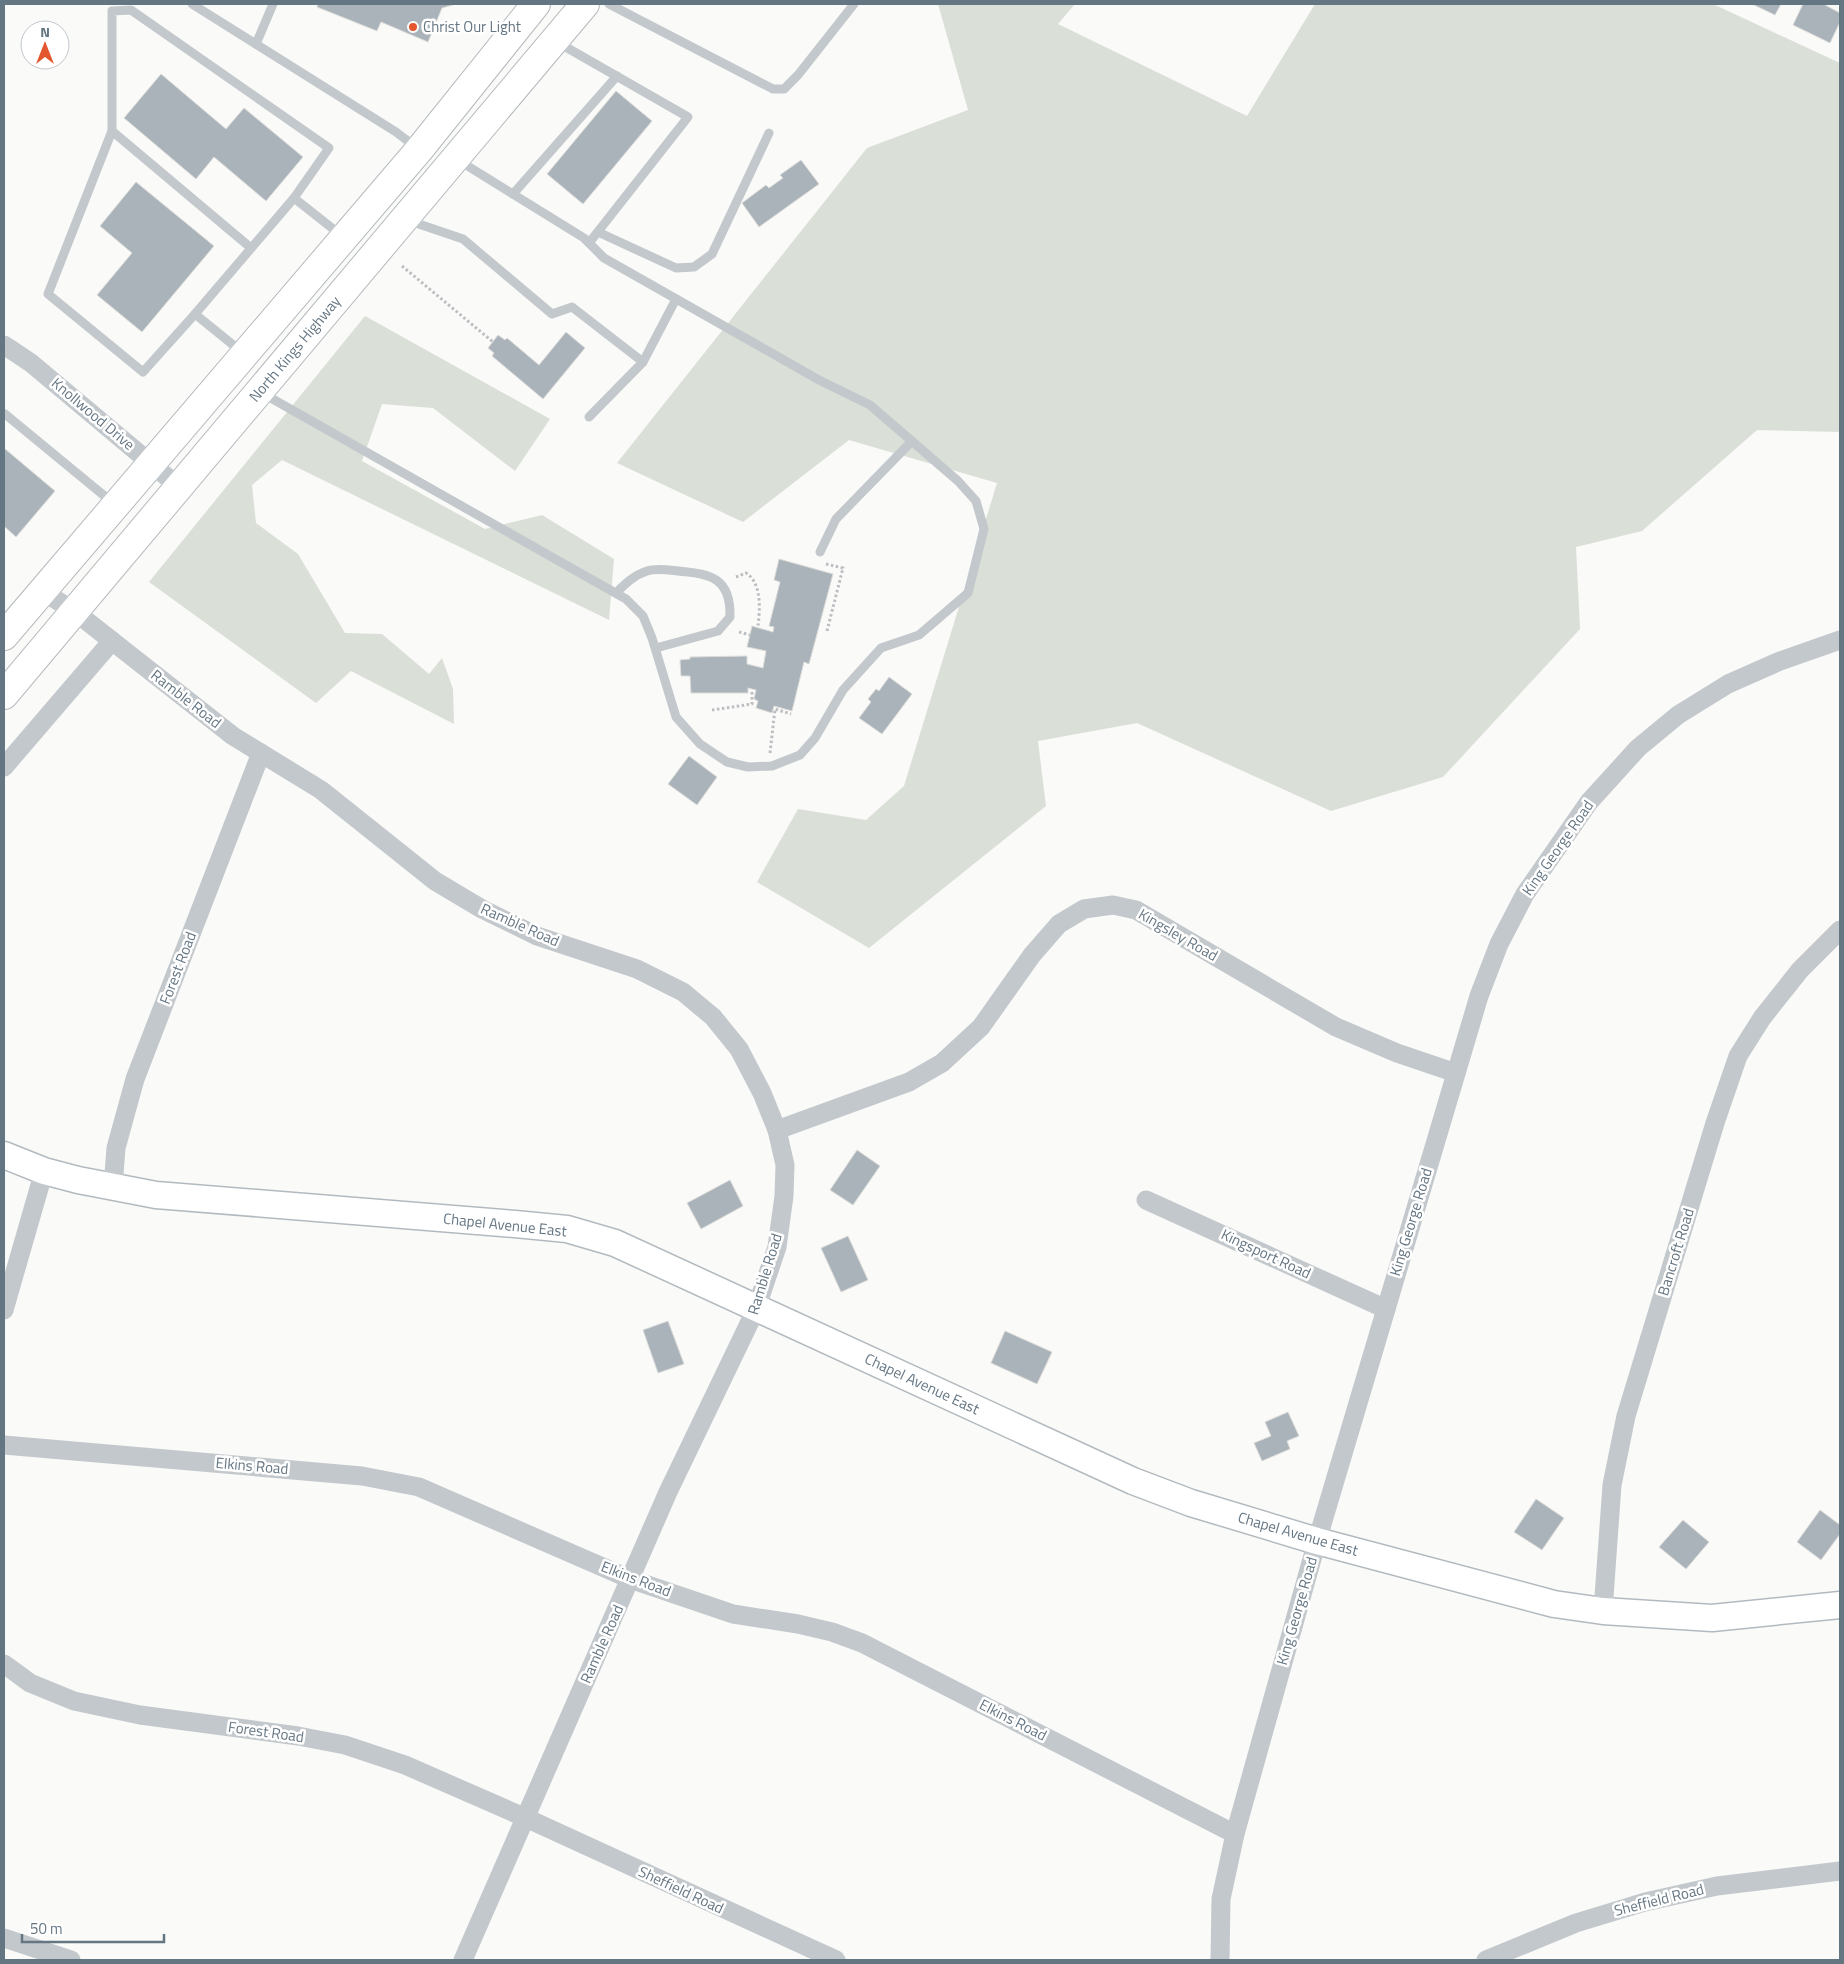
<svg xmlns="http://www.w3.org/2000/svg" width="1844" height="1964" viewBox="0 0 1844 1964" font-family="'Titillium Web',sans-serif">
  <rect width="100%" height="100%" fill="#fafaf8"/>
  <g fill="#dadfd7">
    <path d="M 938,4 L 1075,4 L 1058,24 L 1247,116 L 1315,4 L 1713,4 L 1840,63 L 1840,432 L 1757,430 L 1642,531 L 1576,547 L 1580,629 L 1443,777 L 1331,811 L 1137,723 L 1038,741 L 1046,806 L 869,948 L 757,882 L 798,809 L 866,820 L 904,786 L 997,483 L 849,440 L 743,522 L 617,463 L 867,148 L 968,110 Z"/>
    <path d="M 365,316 L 550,419 L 515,471 L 433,408 L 382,404 L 362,461 L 485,529 L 542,515 L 614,559 L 609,620 L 282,460 L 252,485 L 256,523 L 298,554 L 345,633 L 382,634 L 429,674 L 442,658 L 453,689 L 454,724 L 351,671 L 316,703 L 149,582 Z"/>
  </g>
  <g fill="#aab3b9" stroke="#dcdcda">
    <path d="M 318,4 L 456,4 L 442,8 L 428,42 L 381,22 L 377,31 L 317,7 Z"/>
    <path d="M 1752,4 L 1781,4 L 1775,15 Z"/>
    <path d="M 1803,4 L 1825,4 L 1825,5 L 1840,13 L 1840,22 L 1830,43 L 1793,25 Z"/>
    <path d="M 161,74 L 226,129 L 244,108 L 303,157 L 266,201 L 214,157 L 196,179 L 124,118 Z"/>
    <path d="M 616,91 L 652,121 L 583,204 L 547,174 Z"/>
    <path d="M 801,160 L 819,184 L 759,227 L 742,203 L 766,185 L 769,188 L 783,178 L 780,175 Z"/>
    <path d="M 136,182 L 214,246 L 142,332 L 97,295 L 132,253 L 100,226 Z"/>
    <path d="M 566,332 L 585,348 L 543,399 L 492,356 L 494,353 L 488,348 L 498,335 L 505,340 L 507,338 L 539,365 Z"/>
    <path d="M 4,448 L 55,491 L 16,537 L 4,526 Z"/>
    <path d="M 779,559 L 833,574 L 809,664 L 804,662 L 792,711 L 774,706 L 772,713 L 756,708 L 758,701 L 754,699 L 756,690 L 748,688 L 748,693 L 691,693 L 690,676 L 681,676 L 680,660 L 690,659 L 690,657 L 747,656 L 747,664 L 763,668 L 766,651 L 747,647 L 752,626 L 773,632 L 774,627 L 769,626 L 780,582 L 774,580 Z"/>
    <path d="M 889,677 L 912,694 L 882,734 L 859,718 L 871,702 L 868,699 L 876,689 L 879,691 Z"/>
    <path d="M 689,756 L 717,777 L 697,805 L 668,784 Z"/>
    <path d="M 857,1150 L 880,1166 L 853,1205 L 830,1190 Z"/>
    <path d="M 730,1180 L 743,1206 L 701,1229 L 687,1203 Z"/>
    <path d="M 848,1236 L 868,1280 L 841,1292 L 821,1248 Z"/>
    <path d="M 668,1321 L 684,1364 L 658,1373 L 643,1330 Z"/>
    <path d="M 1005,1331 L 1052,1352 L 1037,1384 L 991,1363 Z"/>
    <path d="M 1288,1412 L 1299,1436 L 1287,1441 L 1290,1449 L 1262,1461 L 1254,1443 L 1271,1436 L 1265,1422 Z"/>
    <path d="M 1536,1499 L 1564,1518 L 1542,1550 L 1514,1532 Z"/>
    <path d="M 1820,1510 L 1840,1525 L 1840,1534 L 1821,1560 L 1797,1542 Z"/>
    <path d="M 1683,1520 L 1709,1542 L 1686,1569 L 1659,1547 Z"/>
  </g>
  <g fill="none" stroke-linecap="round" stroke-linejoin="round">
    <g stroke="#b3babf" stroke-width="29">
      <path id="secondary" d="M 4,1155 L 44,1171 L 78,1180 L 156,1195 L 515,1224 L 567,1229 L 615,1243 L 1133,1481 L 1191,1503 L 1317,1541 L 1554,1604 L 1603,1611 L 1712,1618 L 1840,1605"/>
    </g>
    <g stroke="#b5babe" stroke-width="30">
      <g id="primary">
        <path d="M 4,636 L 419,150 L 536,4"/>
        <path d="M 4,695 L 585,4"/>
      </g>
    </g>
    <g stroke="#bbbfc2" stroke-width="3" stroke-dasharray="2.5 2.5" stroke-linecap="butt">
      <path d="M 402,266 L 493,342"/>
      <path d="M 826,564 L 843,568 L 827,631"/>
      <path d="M 736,577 L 746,573 C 762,583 760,609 758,626"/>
      <path d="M 739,632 L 750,635"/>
      <path d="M 712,710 L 752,704 L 752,691"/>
      <path d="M 770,753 L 775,709 L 791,714"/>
    </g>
    <g stroke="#c3c8cc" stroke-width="9">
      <path d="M 192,4 L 396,132 L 417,148"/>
      <path d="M 609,4 L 773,89 L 784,89 L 798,75 L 854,4"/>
      <path d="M 557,42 L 688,117 L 589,243"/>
      <path d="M 256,44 L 273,4"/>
      <path d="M 112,131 L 251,248"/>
      <path d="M 513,194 L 617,76"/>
      <path d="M 407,220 L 463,239 L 552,314 L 572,307 L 643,362"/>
      <path d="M 598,232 L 676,268 L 694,267 L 712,254 L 769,133"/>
      <path d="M 195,314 L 143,372 L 48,294 L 112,131 L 112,11 L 131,10 L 329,148 L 294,198"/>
      <path d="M 243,353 L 195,314 L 294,198 L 342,236"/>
      <path d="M 262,393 L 626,599 L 643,616 L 652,638 L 676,717 L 700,744 L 727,762 L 748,767 L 772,766 L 800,755 L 815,738 L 843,690 L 881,648 L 919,635 L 968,593 L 984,529 L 976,501 L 958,481 L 870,405 L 819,380 L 604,258 L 584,238 L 458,160"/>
      <path d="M 4,415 L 5,414 L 113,503"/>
      <path d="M 589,417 L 643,362 L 676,299"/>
      <path d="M 820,552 L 836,519 L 912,441"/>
      <path d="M 616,593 C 625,584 634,575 647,571 C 657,568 668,570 678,571 C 711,574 731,578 730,617 L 718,631 L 656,648"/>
    </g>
    <g stroke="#c3c8cc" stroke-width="19">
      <path d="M 4,345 L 31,363 L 179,487"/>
      <path d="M 42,591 L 74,611 L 233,736 L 321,790 L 435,881 L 482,909 L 537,936 L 637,969 L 683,992 L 713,1017 L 739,1049 L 762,1093 L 777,1130 L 785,1165 L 784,1196 L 777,1247 L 756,1309 L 668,1492 L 463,1960"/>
      <path d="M 4,767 L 112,641"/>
      <path d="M 777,1130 L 909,1082 L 942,1063 L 981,1027 L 1032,955 L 1059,924 L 1084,909 L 1113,905 L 1136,910 L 1336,1027 L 1397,1053 L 1456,1073"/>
      <path d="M 113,1187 L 116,1148 L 135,1079 L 261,753"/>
      <path d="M 1146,1200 L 1386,1309"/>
      <path d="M 4,1310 L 44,1171"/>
      <path d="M 4,1445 L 362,1476 L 419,1487 L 630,1579 L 733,1614 L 798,1624 L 832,1632 L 862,1643 L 1235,1834"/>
      <path d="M 1603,1611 L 1612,1485 L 1626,1416 L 1715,1123 L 1738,1056 L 1762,1018 L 1800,970 L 1840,930"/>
      <path d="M 4,1664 L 30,1683 L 74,1701 L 140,1715 L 298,1736 L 345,1745 L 405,1765 L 526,1818 L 836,1960"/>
      <path d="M 4,1938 L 71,1960"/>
      <path d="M 1220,1960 L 1221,1899 L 1235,1834 L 1317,1541 L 1386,1309 L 1479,996 L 1499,944 L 1525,894 L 1589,802 L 1638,748 L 1678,715 L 1728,684 L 1780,661 L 1840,640"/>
      <path d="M 1486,1960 L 1576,1923 L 1645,1902 L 1717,1886 L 1840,1871"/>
    </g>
    <use href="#secondary" stroke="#fff" stroke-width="26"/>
    <use href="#primary" stroke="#fff" stroke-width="28"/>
  </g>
  <circle fill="#e4572e" stroke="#fff" stroke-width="2" cx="413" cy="27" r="5"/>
  <g text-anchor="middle" stroke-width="5" stroke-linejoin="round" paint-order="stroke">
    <g font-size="15" fill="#657683" stroke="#fff" text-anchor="start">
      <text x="423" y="32">Christ Our Light</text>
    </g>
    <g font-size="15" fill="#657683" stroke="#fff">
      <text transform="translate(295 349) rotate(-50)" y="5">North Kings Highway</text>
      <text transform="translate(93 414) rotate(40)" y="5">Knollwood Drive</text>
      <text transform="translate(186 699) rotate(38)" y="5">Ramble Road</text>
      <text transform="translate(1558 848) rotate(-55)" y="5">King George Road</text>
      <text transform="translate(520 925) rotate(24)" y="5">Ramble Road</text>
      <text transform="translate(1178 935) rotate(30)" y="5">Kingsley Road</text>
      <text transform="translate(178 968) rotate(-69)" y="5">Forest Road</text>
      <text transform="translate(1411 1222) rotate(-73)" y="5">King George Road</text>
      <text transform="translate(505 1225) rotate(6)" y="5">Chapel Avenue East</text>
      <text transform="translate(1676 1252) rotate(-73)" y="5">Bancroft Road</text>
      <text transform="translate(1266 1254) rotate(25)" y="5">Kingsport Road</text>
      <text transform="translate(765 1274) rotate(-73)" y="5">Ramble Road</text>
      <text transform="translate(922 1384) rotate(25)" y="5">Chapel Avenue East</text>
      <text transform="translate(252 1466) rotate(5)" y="5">Elkins Road</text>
      <text transform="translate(1298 1534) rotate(16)" y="5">Chapel Avenue East</text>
      <text transform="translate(636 1579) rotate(21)" y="5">Elkins Road</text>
      <text transform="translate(1297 1611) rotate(-74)" y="5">King George Road</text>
      <text transform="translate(602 1644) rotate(-66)" y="5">Ramble Road</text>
      <text transform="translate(1013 1720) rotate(27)" y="5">Elkins Road</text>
      <text transform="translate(266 1732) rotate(8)" y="5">Forest Road</text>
      <text transform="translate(681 1890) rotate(25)" y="5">Sheffield Road</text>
      <text transform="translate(1659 1900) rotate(-14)" y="5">Sheffield Road</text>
    </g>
  </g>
  <rect width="1844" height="1964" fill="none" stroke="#657683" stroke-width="10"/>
  <g transform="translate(45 45)"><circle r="24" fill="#ffffff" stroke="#c1c8cd"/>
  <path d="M0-4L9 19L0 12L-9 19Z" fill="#e4572e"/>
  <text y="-8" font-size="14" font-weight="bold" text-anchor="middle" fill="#657683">N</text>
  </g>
  <path d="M22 1934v8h142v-8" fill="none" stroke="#657683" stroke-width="2.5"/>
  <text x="30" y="1934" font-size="15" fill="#657683" stroke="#ffffff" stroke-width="4" paint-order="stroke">50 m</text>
</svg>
